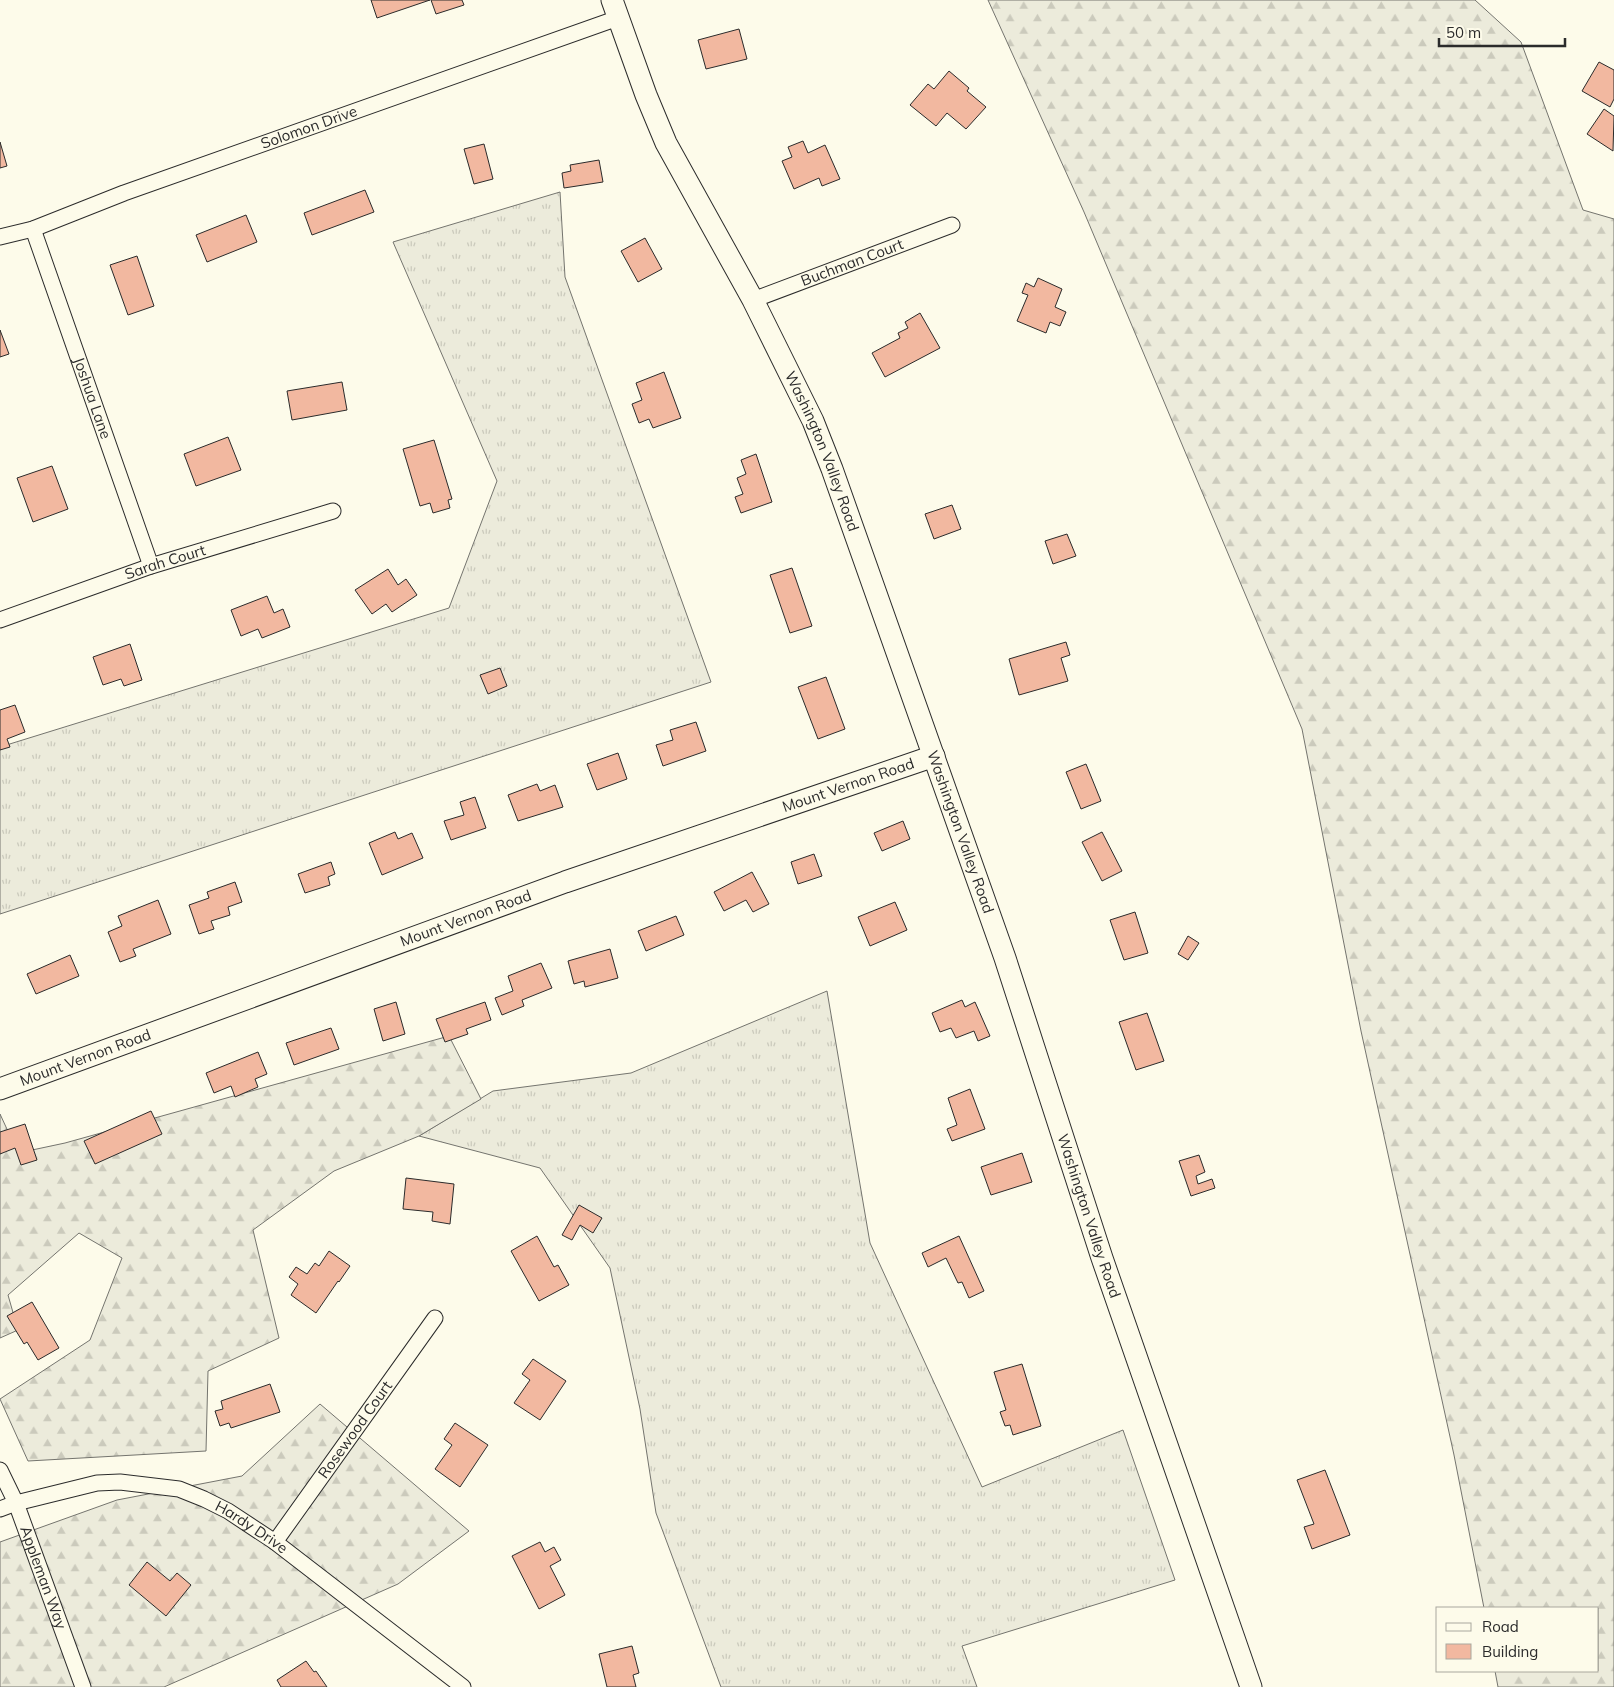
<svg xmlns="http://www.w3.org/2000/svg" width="1614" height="1687" viewBox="0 0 1614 1687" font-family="Mulish,sans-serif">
  <defs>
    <pattern id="grass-tufts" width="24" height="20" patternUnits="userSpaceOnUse" patternTransform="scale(1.25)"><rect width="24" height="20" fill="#ecebdb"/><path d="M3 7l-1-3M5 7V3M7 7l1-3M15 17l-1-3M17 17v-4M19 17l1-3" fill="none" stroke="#cbcabc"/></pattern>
    <pattern id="forest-firs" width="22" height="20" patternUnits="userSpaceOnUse" patternTransform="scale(1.25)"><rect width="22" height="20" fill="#ecebdb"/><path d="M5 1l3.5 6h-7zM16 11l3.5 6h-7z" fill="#cbcabc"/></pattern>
  </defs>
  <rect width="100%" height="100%" fill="#fdfbea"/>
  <g fill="url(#grass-tufts)" stroke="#74746e">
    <path d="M 560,192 L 565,277 L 711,682 L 0,914 L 0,747 L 449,608 L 497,481 L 393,242 Z"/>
    <path d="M 827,991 L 870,1243 L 982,1487 L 1123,1430 L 1175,1580 L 962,1646 L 977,1687 L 721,1687 L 656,1513 L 640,1409 L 610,1268 L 540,1168 L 419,1136 L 493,1091 L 631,1073 Z"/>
  </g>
  <g fill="url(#forest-firs)" stroke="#74746e">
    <path d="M 988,0 L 1475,0 L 1521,42 L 1583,210 L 1614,219 L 1614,1687 L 1498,1687 L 1495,1671 L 1598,1671 L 1598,1608 L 1484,1608 L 1454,1455 L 1361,1031 L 1302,729 L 1084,212 Z"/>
    <path d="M 449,1036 L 481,1099 L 419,1136 L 334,1171 L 253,1230 L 279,1338 L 208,1371 L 206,1451 L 28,1461 L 0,1399 L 90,1340 L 122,1258 L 79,1233 L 8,1295 L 18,1330 L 0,1338 L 0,1114 L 18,1153 L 65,1143 Z"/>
    <path d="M 320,1404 L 469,1531 L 398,1584 L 164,1687 L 0,1687 L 0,1542 L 117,1500 L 242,1476 Z"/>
  </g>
  <g fill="#f2b8a0" stroke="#2b2b2b">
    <path d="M 371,0 L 430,0 L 377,18 Z"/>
    <path d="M 431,0 L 462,0 L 464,5 L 436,14 Z"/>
    <path d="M 739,29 L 747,59 L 706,69 L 698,40 Z"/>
    <path d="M 1599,62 L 1614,70 L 1614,99 L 1610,107 L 1582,91 Z"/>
    <path d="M 949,71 L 969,88 L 967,91 L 986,107 L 966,129 L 947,113 L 936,126 L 910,105 L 928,84 L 934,89 Z"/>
    <path d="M 1604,109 L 1614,116 L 1613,151 L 1587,134 Z"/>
    <path d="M 803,141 L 808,153 L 825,145 L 840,179 L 822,186 L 819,178 L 794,189 L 782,161 L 792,157 L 788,147 Z"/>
    <path d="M 0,142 L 7,166 L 0,168 Z"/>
    <path d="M 484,144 L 493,179 L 474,184 L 464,149 Z"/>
    <path d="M 599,160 L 603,182 L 564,188 L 562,173 L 571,171 L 570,165 Z"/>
    <path d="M 365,190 L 374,212 L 312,235 L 304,213 Z"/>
    <path d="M 246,215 L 257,242 L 207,262 L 196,235 Z"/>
    <path d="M 645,238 L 662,269 L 638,282 L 621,251 Z"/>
    <path d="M 137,256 L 154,306 L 128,315 L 110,265 Z"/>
    <path d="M 1038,278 L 1062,289 L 1055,307 L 1066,312 L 1060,326 L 1050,322 L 1046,333 L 1017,321 L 1028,295 L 1022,293 L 1026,283 L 1034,287 Z"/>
    <path d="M 920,313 L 940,348 L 885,377 L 872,353 L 900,338 L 898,333 L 908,328 L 905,322 Z"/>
    <path d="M 0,330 L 9,354 L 0,357 Z"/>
    <path d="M 664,372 L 681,418 L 653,428 L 649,419 L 639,423 L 632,404 L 642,400 L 636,383 Z"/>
    <path d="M 342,382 L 347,410 L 292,420 L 287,391 Z"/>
    <path d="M 228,437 L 241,470 L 196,486 L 184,454 Z"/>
    <path d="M 434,440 L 452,499 L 448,500 L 450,508 L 433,513 L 430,503 L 420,506 L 403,449 Z"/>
    <path d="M 756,454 L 772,502 L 741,513 L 735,497 L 743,494 L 737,478 L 746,474 L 741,460 Z"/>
    <path d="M 52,466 L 68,509 L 33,522 L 17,478 Z"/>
    <path d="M 952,505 L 961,529 L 934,539 L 925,514 Z"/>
    <path d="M 1067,534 L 1076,556 L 1053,564 L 1045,541 Z"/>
    <path d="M 792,568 L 812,626 L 790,633 L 770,575 Z"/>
    <path d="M 388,569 L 398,585 L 406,579 L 417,595 L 392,612 L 386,604 L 372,614 L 355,590 Z"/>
    <path d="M 267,596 L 274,613 L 283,609 L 290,627 L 262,638 L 258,629 L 241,636 L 231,610 Z"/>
    <path d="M 1066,642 L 1070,655 L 1061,658 L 1068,681 L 1019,695 L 1009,659 Z"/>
    <path d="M 130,644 L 142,680 L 124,686 L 121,679 L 103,685 L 93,657 Z"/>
    <path d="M 500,668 L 507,686 L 488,694 L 480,675 Z"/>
    <path d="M 826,677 L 845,729 L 818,739 L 798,687 Z"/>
    <path d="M 15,705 L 25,732 L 7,739 L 10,747 L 0,750 L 0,710 Z"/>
    <path d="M 696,722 L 706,751 L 663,766 L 656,745 L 673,740 L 670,730 Z"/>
    <path d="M 618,753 L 627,779 L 597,790 L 587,764 Z"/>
    <path d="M 1086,764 L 1101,801 L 1081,809 L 1066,772 Z"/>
    <path d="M 537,784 L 540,791 L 555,785 L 563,807 L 518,821 L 508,795 Z"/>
    <path d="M 475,797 L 486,828 L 451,840 L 444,821 L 464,815 L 460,802 Z"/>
    <path d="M 903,821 L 910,839 L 882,851 L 874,833 Z"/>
    <path d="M 395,832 L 398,839 L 412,833 L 423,858 L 382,875 L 369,843 Z"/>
    <path d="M 1102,832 L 1122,871 L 1102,881 L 1082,842 Z"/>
    <path d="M 814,854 L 822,876 L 798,884 L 791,862 Z"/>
    <path d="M 331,862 L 335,874 L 328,877 L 330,885 L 305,893 L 298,874 Z"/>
    <path d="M 752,872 L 769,904 L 753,912 L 746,900 L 724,911 L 714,892 Z"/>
    <path d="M 235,882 L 242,902 L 228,907 L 230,915 L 211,921 L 214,929 L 199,934 L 189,905 L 209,898 L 207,892 Z"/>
    <path d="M 158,900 L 171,934 L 133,949 L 136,956 L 120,962 L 108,932 L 122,926 L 118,916 Z"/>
    <path d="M 895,902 L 907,930 L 870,946 L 858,917 Z"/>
    <path d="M 1135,912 L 1148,953 L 1124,960 L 1110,920 Z"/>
    <path d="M 676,916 L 684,935 L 646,951 L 638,931 Z"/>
    <path d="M 1188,936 L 1199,943 L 1188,960 L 1178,954 Z"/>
    <path d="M 610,949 L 618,978 L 585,987 L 584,981 L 574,984 L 568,961 Z"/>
    <path d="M 70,955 L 79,976 L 36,994 L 27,974 Z"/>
    <path d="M 541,963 L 552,988 L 522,1000 L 524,1006 L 502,1015 L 495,998 L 513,991 L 508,976 Z"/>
    <path d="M 962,1000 L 965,1007 L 975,1002 L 990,1036 L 978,1041 L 974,1031 L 956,1038 L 951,1028 L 940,1032 L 932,1013 Z"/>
    <path d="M 396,1002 L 405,1034 L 383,1041 L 374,1009 Z"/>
    <path d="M 485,1002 L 491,1020 L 466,1029 L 468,1034 L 445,1042 L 436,1019 Z"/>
    <path d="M 1147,1013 L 1164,1061 L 1136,1070 L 1119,1022 Z"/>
    <path d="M 331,1028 L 339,1049 L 294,1065 L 286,1043 Z"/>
    <path d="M 258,1052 L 267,1074 L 255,1079 L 258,1087 L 235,1097 L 231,1086 L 214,1093 L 206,1073 Z"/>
    <path d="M 970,1089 L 985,1129 L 952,1141 L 947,1129 L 957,1125 L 948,1098 Z"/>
    <path d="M 151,1111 L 162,1134 L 95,1164 L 84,1141 Z"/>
    <path d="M 25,1124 L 37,1160 L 21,1165 L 15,1148 L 0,1154 L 0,1132 Z"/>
    <path d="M 1022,1153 L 1032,1182 L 991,1195 L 981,1167 Z"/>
    <path d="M 1199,1155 L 1205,1172 L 1196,1176 L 1198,1184 L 1212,1179 L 1215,1188 L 1191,1196 L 1179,1161 Z"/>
    <path d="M 406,1178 L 454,1184 L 450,1224 L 432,1221 L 433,1212 L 403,1209 Z"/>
    <path d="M 579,1205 L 602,1218 L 593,1233 L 580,1225 L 572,1240 L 562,1235 Z"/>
    <path d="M 537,1236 L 554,1267 L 558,1265 L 569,1285 L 539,1301 L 511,1251 Z"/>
    <path d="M 959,1236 L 984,1291 L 969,1298 L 962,1282 L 958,1283 L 946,1258 L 928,1267 L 922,1253 Z"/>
    <path d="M 329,1251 L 350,1266 L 339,1282 L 338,1281 L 316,1313 L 291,1295 L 298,1284 L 289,1277 L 296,1267 L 307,1274 L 315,1263 L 319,1266 Z"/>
    <path d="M 32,1302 L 59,1348 L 38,1360 L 27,1342 L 24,1344 L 7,1316 Z"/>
    <path d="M 533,1359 L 566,1381 L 540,1420 L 514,1403 L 530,1380 L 522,1374 Z"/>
    <path d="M 1022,1364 L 1041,1426 L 1013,1435 L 1010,1425 L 1005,1426 L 1000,1412 L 1006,1410 L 994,1372 Z"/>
    <path d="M 270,1384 L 280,1412 L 231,1428 L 229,1423 L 220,1426 L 215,1411 L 223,1409 L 221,1401 Z"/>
    <path d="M 455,1423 L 488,1445 L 460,1487 L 435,1469 L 452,1445 L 444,1439 Z"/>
    <path d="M 1325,1470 L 1350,1535 L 1312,1549 L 1304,1527 L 1314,1524 L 1297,1480 Z"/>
    <path d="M 540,1542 L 545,1552 L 554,1547 L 561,1560 L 550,1566 L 565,1595 L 539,1609 L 512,1556 Z"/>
    <path d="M 147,1562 L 170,1581 L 177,1573 L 191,1585 L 166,1616 L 129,1585 Z"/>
    <path d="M 632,1646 L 639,1673 L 633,1675 L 636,1687 L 607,1687 L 599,1654 Z"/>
    <path d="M 306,1661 L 314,1672 L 316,1671 L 327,1687 L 281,1687 L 277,1680 Z"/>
  </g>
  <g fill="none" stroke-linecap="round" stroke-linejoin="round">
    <g stroke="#2b2b2b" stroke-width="17">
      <g id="street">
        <path id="s1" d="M 33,229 L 151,566"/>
        <path id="s2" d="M 0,237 L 33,229 L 124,193 L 618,18"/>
        <path id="s3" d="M 753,300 L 952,225"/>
        <path id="s4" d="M 0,620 L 151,566 L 333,511"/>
        <path id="s5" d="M 0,1470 L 16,1503 L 83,1687"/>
        <path id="s6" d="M 0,1509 L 16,1503 L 97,1483 L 120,1482 L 179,1489 L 204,1499 L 228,1511 L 275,1542 L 463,1687"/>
        <path id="s7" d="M 275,1542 L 435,1318"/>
      </g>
    </g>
    <g stroke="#2b2b2b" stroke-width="23">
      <g id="secondary">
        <path id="s8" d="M 612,0 L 646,95 L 666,143 L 753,300 L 813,421 L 832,469 L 1005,958 L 1102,1258 L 1251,1687"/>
        <path id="s9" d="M 0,1089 L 565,882 L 934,756"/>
      </g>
    </g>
    <use href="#street" stroke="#fdfbea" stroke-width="15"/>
    <use href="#secondary" stroke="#fdfbea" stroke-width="21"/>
  </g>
  <g text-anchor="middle" stroke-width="4" stroke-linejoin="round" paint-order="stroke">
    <g font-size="15" fill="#2b2b2b" stroke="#fdfbea">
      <text dy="5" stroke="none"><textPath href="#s2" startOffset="328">Solomon Drive</textPath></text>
      <text dy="5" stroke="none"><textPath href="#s3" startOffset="106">Buchman Court</textPath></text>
      <text dy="5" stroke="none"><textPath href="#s1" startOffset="179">Joshua Lane</textPath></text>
      <text dy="5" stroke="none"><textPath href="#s8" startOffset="499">Washington Valley Road</textPath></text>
      <text dy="5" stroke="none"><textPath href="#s4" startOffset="175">Sarah Court</textPath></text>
      <text dy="5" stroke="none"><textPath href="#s9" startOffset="901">Mount Vernon Road</textPath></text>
      <text dy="5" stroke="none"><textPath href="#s8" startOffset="904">Washington Valley Road</textPath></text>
      <text dy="5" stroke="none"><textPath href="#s9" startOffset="496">Mount Vernon Road</textPath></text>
      <text dy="5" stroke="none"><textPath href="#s9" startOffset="91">Mount Vernon Road</textPath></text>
      <text dy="5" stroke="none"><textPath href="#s8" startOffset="1309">Washington Valley Road</textPath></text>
      <text dy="5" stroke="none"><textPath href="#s7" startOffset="138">Rosewood Court</textPath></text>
      <text dy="5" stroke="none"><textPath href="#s6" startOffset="265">Hardy Drive</textPath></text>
      <text dy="5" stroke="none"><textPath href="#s5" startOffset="116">Appleman Way</textPath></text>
    </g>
  </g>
  <rect x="1436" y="1607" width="162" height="65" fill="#fdfbea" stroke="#a9a89e"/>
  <rect x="1446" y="1623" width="25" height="8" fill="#fdfbea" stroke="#a9a89e"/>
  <text x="1482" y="1632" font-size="15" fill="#2b2b2b">Road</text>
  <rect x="1446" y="1644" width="25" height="15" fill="#f2b8a0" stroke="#a9a89e"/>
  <text x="1482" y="1657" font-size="15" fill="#2b2b2b">Building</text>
  <path d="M1439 38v8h126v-8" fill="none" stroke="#2b2b2b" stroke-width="2.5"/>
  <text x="1446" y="38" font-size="15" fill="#2b2b2b" stroke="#fdfbea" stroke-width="4" paint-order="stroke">50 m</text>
</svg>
